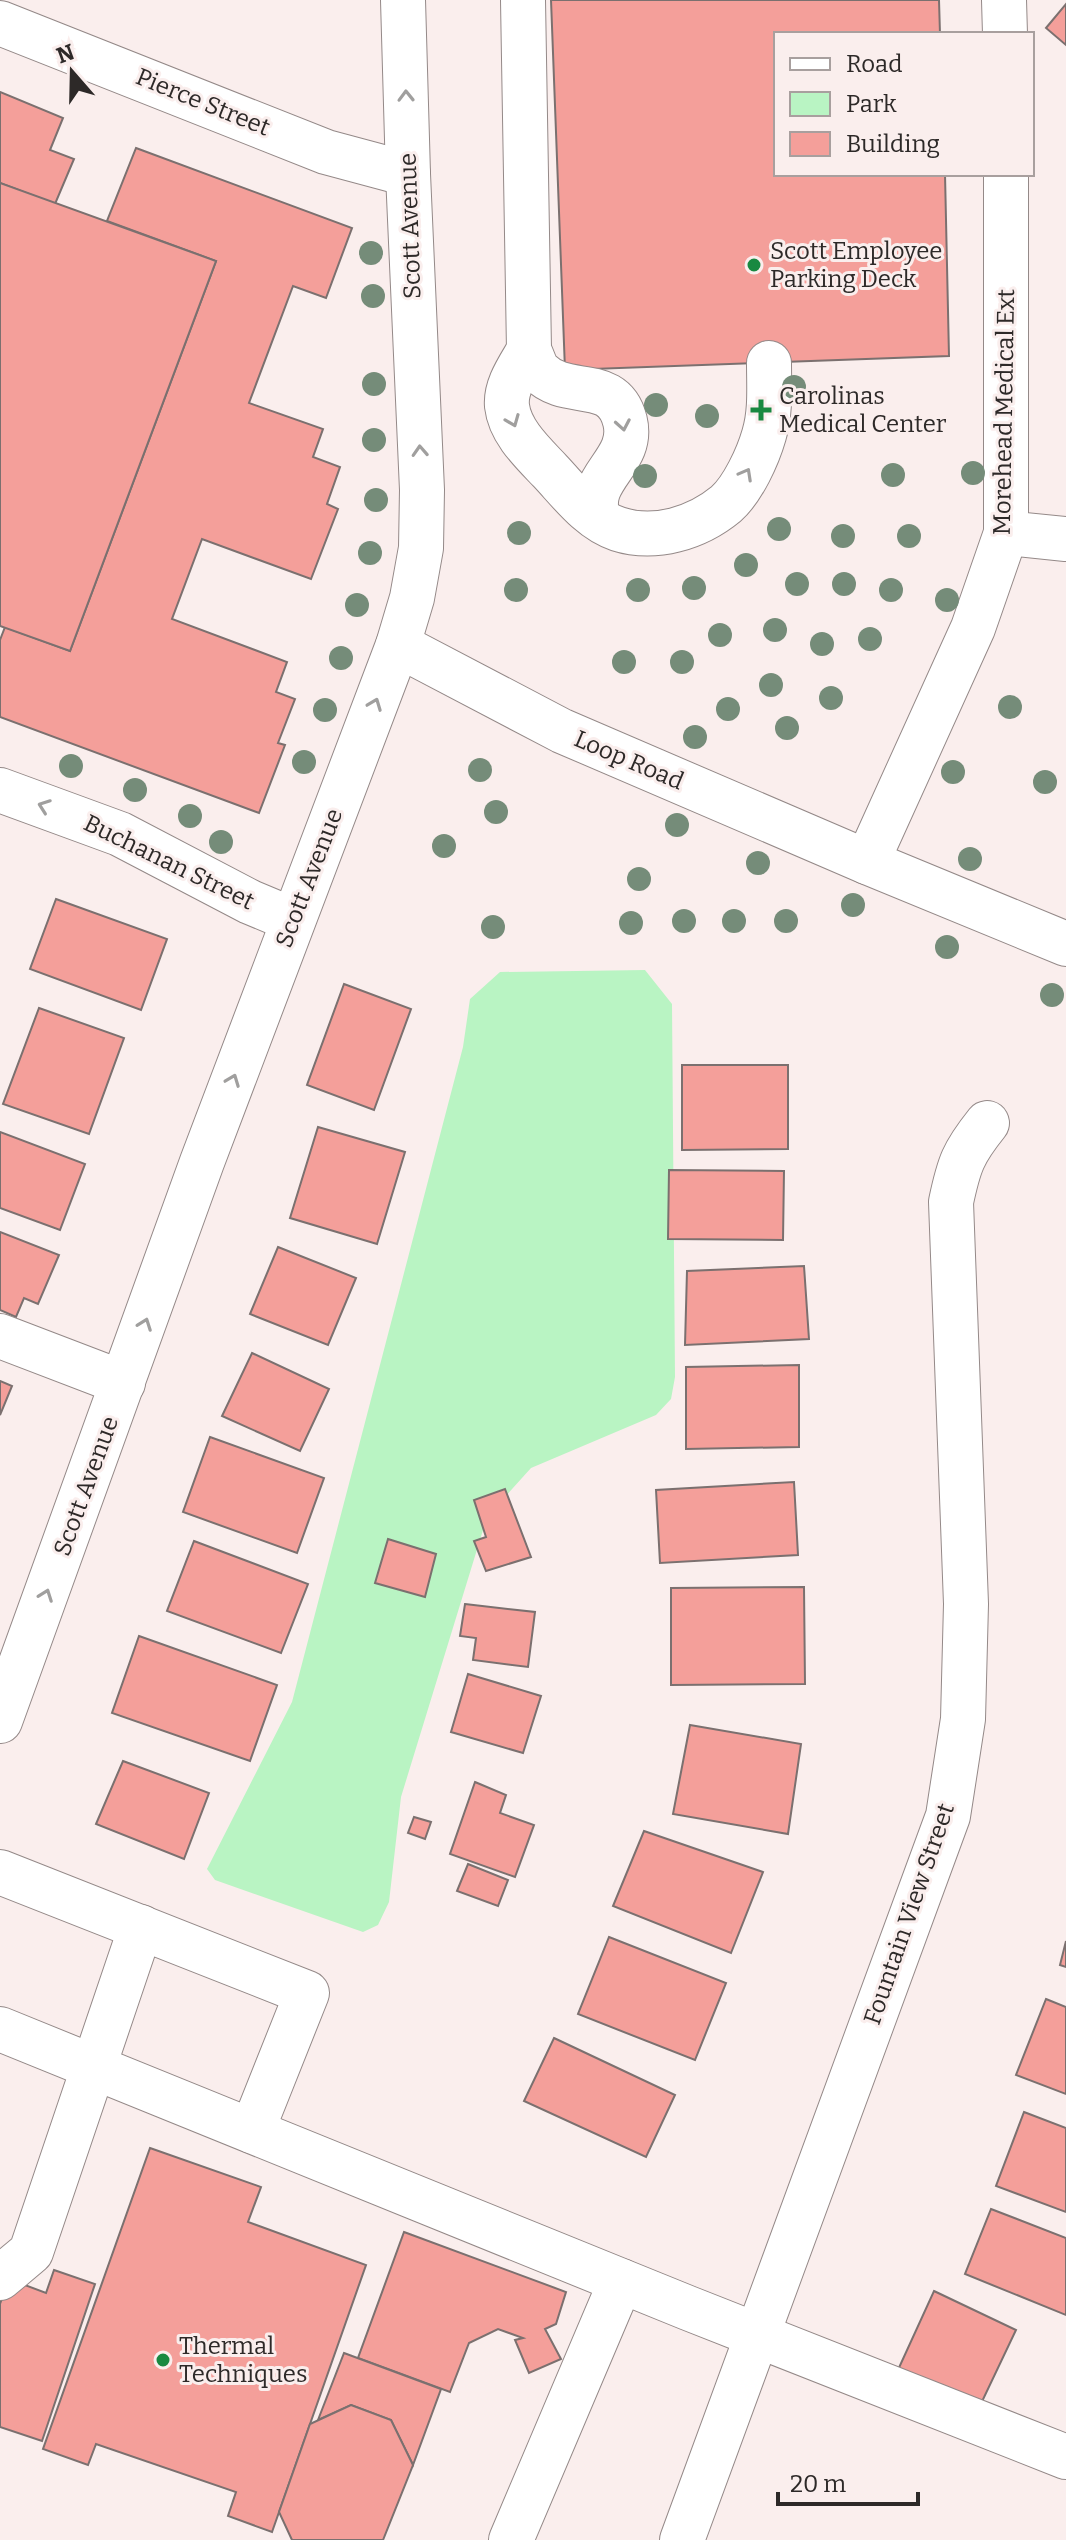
<svg xmlns="http://www.w3.org/2000/svg" width="1066" height="2540" viewBox="0 0 1066 2540" font-family="Bitter,serif">
  <rect width="100%" height="100%" fill="#faeeed"/>
  <path fill="#b9f4c3" d="M 645,970 L 672,1004 L 675,1377 L 671,1399 L 656,1415 L 531,1468 L 487,1517 L 401,1797 L 389,1902 L 378,1925 L 363,1932 L 215,1880 L 207,1869 L 292,1702 L 463,1047 L 470,999 L 500,972 Z"/>
  <g fill="#f49f9a" stroke="#7b706f" stroke-width="2">
    <path d="M 551,0 L 939,0 L 940,34 L 776,34 L 776,174 L 945,174 L 949,356 L 565,370 Z"/>
    <path d="M 1066,4 L 1066,45 L 1046,28 Z"/>
    <path d="M 0,92 L 63,118 L 50,150 L 74,159 L 55,204 L 0,183 Z"/>
    <path d="M 136,148 L 352,228 L 326,298 L 293,286 L 249,403 L 323,429 L 313,457 L 340,467 L 327,504 L 338,509 L 311,579 L 202,539 L 172,619 L 287,662 L 276,692 L 295,699 L 278,743 L 285,745 L 259,813 L 0,717 L 0,640 L 5,627 L 70,651 L 216,261 L 107,221 Z"/>
    <path d="M 0,183 L 216,261 L 70,651 L 0,626 Z"/>
    <path d="M 56,899 L 167,939 L 141,1010 L 30,969 Z"/>
    <path d="M 344,984 L 411,1009 L 374,1110 L 307,1085 Z"/>
    <path d="M 39,1008 L 124,1038 L 89,1134 L 3,1104 Z"/>
    <path d="M 682,1065 L 788,1065 L 788,1149 L 682,1150 Z"/>
    <path d="M 318,1127 L 405,1152 L 377,1244 L 290,1218 Z"/>
    <path d="M 0,1132 L 85,1164 L 60,1230 L 0,1208 Z"/>
    <path d="M 669,1170 L 784,1171 L 783,1240 L 668,1239 Z"/>
    <path d="M 0,1232 L 59,1255 L 38,1304 L 24,1298 L 16,1317 L 0,1310 Z"/>
    <path d="M 278,1247 L 356,1278 L 328,1345 L 250,1314 Z"/>
    <path d="M 804,1266 L 809,1339 L 685,1345 L 687,1271 Z"/>
    <path d="M 252,1353 L 329,1389 L 300,1451 L 222,1416 Z"/>
    <path d="M 799,1365 L 799,1447 L 686,1449 L 686,1367 Z"/>
    <path d="M 0,1381 L 12,1386 L 0,1415 Z"/>
    <path d="M 210,1437 L 324,1478 L 297,1553 L 183,1512 Z"/>
    <path d="M 794,1482 L 798,1555 L 660,1563 L 656,1490 Z"/>
    <path d="M 505,1489 L 531,1557 L 486,1571 L 474,1541 L 486,1537 L 474,1500 Z"/>
    <path d="M 388,1539 L 436,1554 L 425,1597 L 375,1583 Z"/>
    <path d="M 194,1541 L 308,1584 L 281,1653 L 167,1611 Z"/>
    <path d="M 804,1587 L 805,1684 L 671,1685 L 671,1588 Z"/>
    <path d="M 465,1604 L 535,1612 L 528,1667 L 473,1660 L 476,1638 L 460,1636 Z"/>
    <path d="M 139,1636 L 277,1685 L 250,1761 L 112,1713 Z"/>
    <path d="M 468,1674 L 541,1696 L 523,1753 L 451,1732 Z"/>
    <path d="M 690,1725 L 801,1744 L 788,1834 L 673,1814 Z"/>
    <path d="M 123,1761 L 209,1793 L 184,1859 L 96,1824 Z"/>
    <path d="M 475,1782 L 506,1795 L 500,1813 L 534,1825 L 515,1877 L 450,1854 Z"/>
    <path d="M 414,1817 L 431,1822 L 425,1839 L 408,1833 Z"/>
    <path d="M 644,1831 L 763,1872 L 731,1953 L 613,1906 Z"/>
    <path d="M 468,1864 L 508,1880 L 498,1906 L 457,1891 Z"/>
    <path d="M 609,1937 L 726,1983 L 695,2060 L 578,2014 Z"/>
    <path d="M 1066,1941 L 1066,1967 L 1060,1965 Z"/>
    <path d="M 1046,1999 L 1066,2007 L 1066,2094 L 1016,2075 Z"/>
    <path d="M 554,2038 L 675,2095 L 646,2157 L 524,2101 Z"/>
    <path d="M 1024,2112 L 1066,2128 L 1066,2212 L 996,2186 Z"/>
    <path d="M 150,2148 L 261,2187 L 248,2222 L 366,2265 L 272,2532 L 228,2516 L 236,2492 L 96,2444 L 88,2465 L 43,2449 Z"/>
    <path d="M 991,2209 L 1066,2238 L 1066,2315 L 965,2274 Z"/>
    <path d="M 404,2232 L 566,2292 L 556,2324 L 545,2329 L 561,2359 L 529,2373 L 515,2340 L 523,2338 L 498,2329 L 469,2343 L 450,2392 L 358,2358 Z"/>
    <path d="M 54,2270 L 95,2284 L 42,2441 L 0,2427 L 0,2304 L 9,2279 L 46,2293 Z"/>
    <path d="M 934,2291 L 1016,2330 L 978,2410 L 897,2372 Z"/>
    <path d="M 344,2353 L 441,2389 L 413,2465 L 391,2420 L 351,2405 L 318,2420 Z"/>
    <path d="M 351,2405 L 391,2420 L 413,2465 L 383,2540 L 292,2540 L 279,2512 L 310,2424 Z"/>
  </g>
  <g fill="none" stroke-linecap="round" stroke-linejoin="round">
    <g stroke="#948988" stroke-width="46">
      <g id="minor">
        <path d="M 523,0 L 529,350 C 532,356 535,367 540,372 C 567,400 613,374 625,421 C 635,462 585,477 598,517"/>
        <path d="M 1004,0 L 1005,34"/>
        <path d="M 0,23 L 326,152 L 408,174"/>
        <path d="M 529,350 C 520,366 505,386 507,406 C 510,432 533,453 550,471 C 569,491 590,520 618,529 C 655,541 697,528 726,504 C 743,489 758,456 764,435 C 771,412 769,387 769,363"/>
        <path d="M 1006,533 L 1066,539"/>
        <path d="M 398,645 L 562,731 L 867,862 L 1066,944"/>
        <path d="M 0,790 L 120,834 L 250,902 L 293,920"/>
        <path d="M 867,862 L 973,628 L 1006,533 L 1006,174"/>
        <path d="M 0,1336 L 123,1383"/>
        <path d="M 0,1872 L 307,1993 L 252,2131"/>
        <path d="M 0,2029 L 688,2308 L 1066,2457"/>
        <path d="M 0,2278 L 31,2252 L 141,1927"/>
        <path d="M 511,2540 L 621,2281"/>
        <path d="M 682,2540 L 948,1816 L 963,1719 L 966,1604 L 951,1202 C 959,1164 963,1153 987,1123"/>
      </g>
    </g>
    <g stroke="#948988" stroke-width="46">
      <path id="major" d="M 0,1721 L 202,1162 L 398,645 L 412,598 L 421,548 L 422,490 L 408,174 L 403,0"/>
    </g>
    <use href="#minor" stroke="#fff" stroke-width="44"/>
    <use href="#major" stroke="#fff" stroke-width="44"/>
  </g>
  <g fill="#758c79">
    <circle cx="371" cy="253" r="12"/>
    <circle cx="373" cy="296" r="12"/>
    <circle cx="374" cy="384" r="12"/>
    <circle cx="794" cy="387" r="12"/>
    <circle cx="656" cy="405" r="12"/>
    <circle cx="707" cy="416" r="12"/>
    <circle cx="374" cy="440" r="12"/>
    <circle cx="973" cy="473" r="12"/>
    <circle cx="893" cy="475" r="12"/>
    <circle cx="645" cy="476" r="12"/>
    <circle cx="376" cy="500" r="12"/>
    <circle cx="779" cy="529" r="12"/>
    <circle cx="519" cy="533" r="12"/>
    <circle cx="843" cy="536" r="12"/>
    <circle cx="909" cy="536" r="12"/>
    <circle cx="370" cy="553" r="12"/>
    <circle cx="746" cy="565" r="12"/>
    <circle cx="797" cy="584" r="12"/>
    <circle cx="844" cy="584" r="12"/>
    <circle cx="694" cy="588" r="12"/>
    <circle cx="516" cy="590" r="12"/>
    <circle cx="638" cy="590" r="12"/>
    <circle cx="891" cy="590" r="12"/>
    <circle cx="947" cy="600" r="12"/>
    <circle cx="357" cy="605" r="12"/>
    <circle cx="775" cy="630" r="12"/>
    <circle cx="720" cy="635" r="12"/>
    <circle cx="870" cy="639" r="12"/>
    <circle cx="822" cy="644" r="12"/>
    <circle cx="341" cy="658" r="12"/>
    <circle cx="624" cy="662" r="12"/>
    <circle cx="682" cy="662" r="12"/>
    <circle cx="771" cy="685" r="12"/>
    <circle cx="831" cy="698" r="12"/>
    <circle cx="1010" cy="707" r="12"/>
    <circle cx="728" cy="709" r="12"/>
    <circle cx="325" cy="710" r="12"/>
    <circle cx="787" cy="728" r="12"/>
    <circle cx="695" cy="737" r="12"/>
    <circle cx="304" cy="762" r="12"/>
    <circle cx="71" cy="766" r="12"/>
    <circle cx="480" cy="770" r="12"/>
    <circle cx="953" cy="772" r="12"/>
    <circle cx="1045" cy="782" r="12"/>
    <circle cx="135" cy="790" r="12"/>
    <circle cx="496" cy="812" r="12"/>
    <circle cx="190" cy="816" r="12"/>
    <circle cx="677" cy="825" r="12"/>
    <circle cx="221" cy="842" r="12"/>
    <circle cx="444" cy="846" r="12"/>
    <circle cx="970" cy="859" r="12"/>
    <circle cx="758" cy="863" r="12"/>
    <circle cx="639" cy="879" r="12"/>
    <circle cx="853" cy="905" r="12"/>
    <circle cx="684" cy="921" r="12"/>
    <circle cx="734" cy="921" r="12"/>
    <circle cx="786" cy="921" r="12"/>
    <circle cx="631" cy="923" r="12"/>
    <circle cx="493" cy="927" r="12"/>
    <circle cx="947" cy="947" r="12"/>
    <circle cx="1052" cy="995" r="12"/>
  </g>
  <defs><path id="oneway-chevron" d="M-2-3.5L2.5 0L-2 3.5" fill="none" stroke-width="1.6" stroke-linecap="round" stroke-linejoin="round" transform="scale(2)"/></defs>
  <g stroke="#a09f9e">
    <use href="#oneway-chevron" transform="translate(406 96) rotate(-91)"/>
    <use href="#oneway-chevron" transform="translate(513 421) rotate(68)"/>
    <use href="#oneway-chevron" transform="translate(623 425) rotate(80)"/>
    <use href="#oneway-chevron" transform="translate(420 451) rotate(-93)"/>
    <use href="#oneway-chevron" transform="translate(746 474) rotate(-61)"/>
    <use href="#oneway-chevron" transform="translate(375 704) rotate(-69)"/>
    <use href="#oneway-chevron" transform="translate(44 806) rotate(-160)"/>
    <use href="#oneway-chevron" transform="translate(233 1080) rotate(-69)"/>
    <use href="#oneway-chevron" transform="translate(145 1324) rotate(-70)"/>
    <use href="#oneway-chevron" transform="translate(46 1595) rotate(-70)"/>
  </g>
  <g fill="#198941" stroke="#faeeed" stroke-width="3">
    <circle cx="754" cy="265" r="8"/>
    <path d="M757 398h8v8h8v8h-8v8h-8v-8h-8v-8h8z"/>
    <circle cx="163" cy="2360" r="8"/>
  </g>
  <g text-anchor="middle" stroke-width="6" stroke-linejoin="round" paint-order="stroke">
    <g font-size="24" fill="#2d2928" stroke="#faeeed">
      <text transform="translate(203 102) rotate(22)" y="8">Pierce Street</text>
      <text transform="translate(410 226) rotate(-92)" y="8">Scott Avenue</text>
      <text transform="translate(1004 412) rotate(-89)" y="8">Morehead Medical Ext</text>
      <text transform="translate(629 760) rotate(23)" y="8">Loop Road</text>
      <text transform="translate(169 862) rotate(26)" y="8">Buchanan Street</text>
      <text transform="translate(309 878) rotate(-69)" y="8">Scott Avenue</text>
      <text transform="translate(86 1486) rotate(-70)" y="8">Scott Avenue</text>
      <text transform="translate(909 1914) rotate(-71)" y="8">Fountain View Street</text>
    </g>
    <g font-size="24" fill="#2d2928" stroke="#faeeed" text-anchor="start">
      <text x="770" y="259">Scott Employee<tspan x="770" dy="28">Parking Deck</tspan></text>
      <text x="779" y="404">Carolinas<tspan x="779" dy="28">Medical Center</tspan></text>
      <text x="179" y="2354">Thermal<tspan x="179" dy="28">Techniques</tspan></text>
    </g>
  </g>
  <rect x="774" y="32" width="260" height="144" fill="#faeeed" stroke="#a89f9e" stroke-width="2"/>
  <rect x="790" y="58" width="40" height="12" fill="#ffffff" stroke="#a89f9e" stroke-width="2"/>
  <text x="846" y="72" font-size="24" fill="#2d2928">Road</text>
  <rect x="790" y="92" width="40" height="24" fill="#b9f4c3" stroke="#a89f9e" stroke-width="2"/>
  <text x="846" y="112" font-size="24" fill="#2d2928">Park</text>
  <rect x="790" y="132" width="40" height="24" fill="#f49f9a" stroke="#a89f9e" stroke-width="2"/>
  <text x="846" y="152" font-size="24" fill="#2d2928">Building</text>
  <g transform="translate(72 72) rotate(340)" stroke="#faeeed" stroke-width="6" paint-order="stroke">
  <path d="M0-6L14 30L0 20L-14 30Z" fill="#2d2928"/>
  <text y="-12" font-size="22" font-weight="bold" text-anchor="middle" fill="#2d2928">N</text>
  </g>
  <path d="M778 2492v12h140v-12" fill="none" stroke="#2d2928" stroke-width="4"/>
  <text x="790" y="2492" font-size="24" fill="#2d2928" stroke="#faeeed" stroke-width="6" paint-order="stroke">20 m</text>
</svg>
